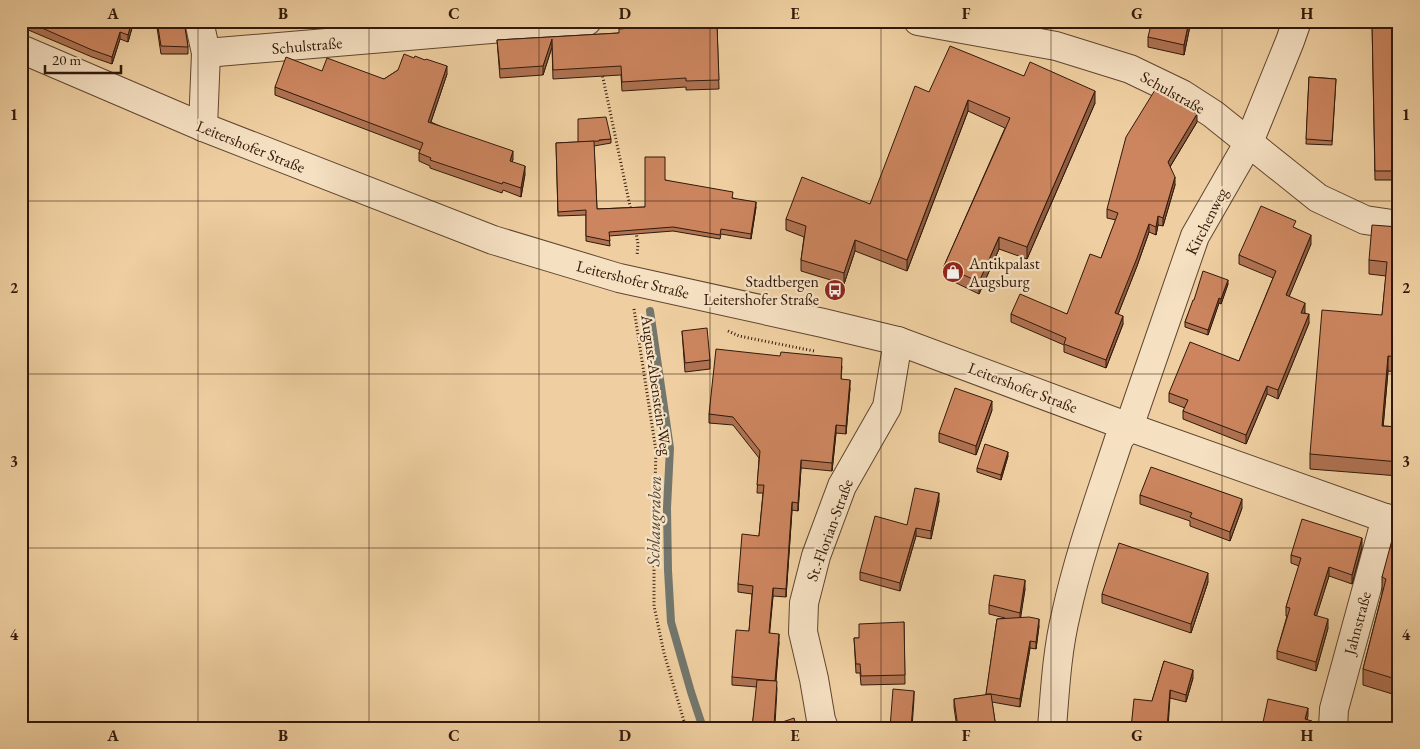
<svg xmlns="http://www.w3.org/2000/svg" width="1420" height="749" viewBox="0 0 1420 749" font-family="'EB Garamond',serif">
  <rect width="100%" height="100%" fill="#efcfa1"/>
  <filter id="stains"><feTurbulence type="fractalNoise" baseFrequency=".004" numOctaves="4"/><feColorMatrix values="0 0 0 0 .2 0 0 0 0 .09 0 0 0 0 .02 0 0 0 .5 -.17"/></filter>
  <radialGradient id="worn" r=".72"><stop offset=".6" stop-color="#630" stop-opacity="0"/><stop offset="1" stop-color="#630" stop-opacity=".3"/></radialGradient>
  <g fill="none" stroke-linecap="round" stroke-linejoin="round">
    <path stroke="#72766d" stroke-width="8" d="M 650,311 L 670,448 L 667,508 L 668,570 L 671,622 L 691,692 L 703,728"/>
    <g stroke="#604630" stroke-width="30">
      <g id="minor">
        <path d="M 199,21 L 206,53 L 203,127"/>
        <path d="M 918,21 L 1056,46 L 1130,69 L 1182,94 L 1213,114 L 1318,198 L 1365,220 L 1399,225"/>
        <path d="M 21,49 L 203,127 L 493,240 L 619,278 L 823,323 L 898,341 L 1129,427 L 1399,523"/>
        <path d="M 206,53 L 587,21"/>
        <path d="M 824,728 L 821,720 L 814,679 L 803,632 L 804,603 L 816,556 L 842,486 L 887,407 L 898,341"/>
        <path d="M 1052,728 C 1055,690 1057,651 1066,614 C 1079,554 1100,497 1119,439 L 1129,427 L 1195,236 L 1249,142 L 1290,41 L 1297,21"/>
        <path d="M 1333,728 L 1334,709 L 1386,518"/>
      </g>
    </g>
    <g stroke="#31190a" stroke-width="3" stroke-dasharray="1 2.5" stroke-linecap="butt">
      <path d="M 602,73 L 631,211"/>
      <path d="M 636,232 L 638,244 L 637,256"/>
      <path d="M 634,309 L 656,451 L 654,516 L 654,606 L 664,653 L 686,728"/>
      <path d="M 728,331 L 739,336 L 814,351"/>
    </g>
    <use href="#minor" stroke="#f5e0c2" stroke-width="28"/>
  </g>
  <g fill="#af7252" stroke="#31190a">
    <path d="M 21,21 L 74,21 L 99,27 L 134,21 L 128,42 L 120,39 L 112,64 L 92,57 L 26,29 L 21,26 Z"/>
    <path d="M 156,21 L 184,21 L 188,47 L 188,54 L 161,54 Z"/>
    <path d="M 1191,21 L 1184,55 L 1148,47 L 1148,37 Z"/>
    <path d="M 1372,21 L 1399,21 L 1399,180 L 1375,180 Z"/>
    <path d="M 717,25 L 719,89 L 686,90 L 686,87 L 622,91 L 621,75 L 553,79 L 552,47 L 543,75 L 500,78 L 497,40 L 619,33 Z"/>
    <path d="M 398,70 L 447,74 L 431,122 L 513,159 L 512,162 L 525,174 L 521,197 L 503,190 L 502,193 L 430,168 L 430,166 L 419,161 L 419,153 L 420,150 L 275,95 L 275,87 L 322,71 L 384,79 Z"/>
    <path d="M 1024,76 L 1095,103 L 1027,259 L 999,249 L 979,294 L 944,277 L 944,266 L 1005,128 L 968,111 L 907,271 L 855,251 L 844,284 L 801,271 L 801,260 L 804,237 L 786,230 L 786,219 L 870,204 L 929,92 Z"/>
    <path d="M 1309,77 L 1336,79 L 1332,145 L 1306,144 Z"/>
    <path d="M 1197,122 L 1170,167 L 1175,185 L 1163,226 L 1158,225 L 1156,235 L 1149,232 L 1137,266 L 1118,314 L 1123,324 L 1106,368 L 1064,352 L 1064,345 L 1011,322 L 1011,314 L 1067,314 L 1101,258 L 1116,220 L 1107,218 L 1107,209 Z"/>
    <path d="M 611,139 L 611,143 L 594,146 L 597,209 L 645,207 L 665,180 L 733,198 L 756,207 L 751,239 L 721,234 L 720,239 L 673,231 L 609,236 L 610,246 L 586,241 L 586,215 L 558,216 L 556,143 L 578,142 Z"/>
    <path d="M 1399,227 L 1399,372 L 1388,371 L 1383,426 L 1399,427 L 1399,476 L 1310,469 L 1310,454 L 1382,315 L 1386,276 L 1369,274 L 1369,260 Z"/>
    <path d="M 1296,228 L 1311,244 L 1289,296 L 1305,312 L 1305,314 L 1309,323 L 1278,399 L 1267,394 L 1246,444 L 1183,419 L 1183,411 L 1185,408 L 1169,402 L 1169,393 L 1239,361 L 1273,278 L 1239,264 L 1239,255 Z"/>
    <path d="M 1228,284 L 1221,304 L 1219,303 L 1208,335 L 1185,327 L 1185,322 L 1194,300 Z"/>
    <path d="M 682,331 L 710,360 L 710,369 L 685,372 Z"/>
    <path d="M 842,366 L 841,379 L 850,388 L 846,434 L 836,433 L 832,471 L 801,468 L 798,511 L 792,510 L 786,597 L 773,596 L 769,633 L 779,642 L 776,681 L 777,689 L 775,725 L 797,728 L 752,728 L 757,687 L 732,685 L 732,677 L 749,631 L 752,594 L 738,592 L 738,584 L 759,536 L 763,493 L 757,493 L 759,458 L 733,425 L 709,423 L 709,414 Z"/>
    <path d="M 992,410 L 976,455 L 939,442 L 939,433 Z"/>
    <path d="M 1008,456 L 1001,480 L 977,472 L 977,468 Z"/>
    <path d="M 1140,495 L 1242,508 L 1230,541 L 1190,526 L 1190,521 L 1140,504 Z"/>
    <path d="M 939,501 L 931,539 L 916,536 L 900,591 L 860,580 L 860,572 L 907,525 Z"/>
    <path d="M 1399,540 L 1399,696 L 1363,685 L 1363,669 L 1382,594 L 1382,577 Z"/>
    <path d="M 1362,547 L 1352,584 L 1329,576 L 1316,616 L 1328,628 L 1316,671 L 1277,659 L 1277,651 L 1287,616 L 1286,616 L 1286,607 L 1299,566 L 1291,563 L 1291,555 Z"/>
    <path d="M 1208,582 L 1191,633 L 1102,603 L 1102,594 Z"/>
    <path d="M 1025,589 L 1020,618 L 1039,626 L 1036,649 L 1030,648 L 1020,707 L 992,702 L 996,728 L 957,728 L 954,707 L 954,699 L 986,695 L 997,619 L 1005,618 L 989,614 L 989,605 Z"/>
    <path d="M 904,622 L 905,684 L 861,685 L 860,673 L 856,673 L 854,638 L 859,638 Z"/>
    <path d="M 1164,661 L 1193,678 L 1186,702 L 1170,698 L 1152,701 Z"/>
  </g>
  <g fill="#8f5d42" stroke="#31190a">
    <path d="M 132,21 L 134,21 L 128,42 L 128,35 Z"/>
    <path d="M 1189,21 L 1191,21 L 1184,55 L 1184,45 Z"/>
    <path d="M 120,32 L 120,39 L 112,64 L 112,57 Z"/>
    <path d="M 552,39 L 552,47 L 543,75 L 543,66 Z"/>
    <path d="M 447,66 L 447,74 L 428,130 L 428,122 Z"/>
    <path d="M 1095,91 L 1095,103 L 1027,259 L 1027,247 Z"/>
    <path d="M 968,100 L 968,111 L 907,271 L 907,260 Z"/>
    <path d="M 1197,114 L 1197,122 L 1168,170 L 1168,162 Z"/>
    <path d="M 513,151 L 513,159 L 510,169 L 510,161 Z"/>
    <path d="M 525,166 L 525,174 L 521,197 L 521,188 Z"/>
    <path d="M 1175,177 L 1175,185 L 1163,226 L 1163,218 Z"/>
    <path d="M 756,202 L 756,207 L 751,239 L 751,234 Z"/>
    <path d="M 1158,216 L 1158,225 L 1156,235 L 1156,227 Z"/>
    <path d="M 1149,224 L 1149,232 L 1137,266 L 1115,322 L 1115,313 Z"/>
    <path d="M 1311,235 L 1311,244 L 1286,304 L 1286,295 Z"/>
    <path d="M 999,237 L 999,249 L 979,294 L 979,282 Z"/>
    <path d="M 855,240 L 855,251 L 844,284 L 844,273 Z"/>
    <path d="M 1228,280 L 1228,284 L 1221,304 L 1221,299 Z"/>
    <path d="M 1219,298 L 1219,303 L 1208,335 L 1208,330 Z"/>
    <path d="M 1305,303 L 1305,312 L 1301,322 L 1301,313 Z"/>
    <path d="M 1309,314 L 1309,323 L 1278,399 L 1278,390 Z"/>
    <path d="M 1123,316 L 1123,324 L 1106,368 L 1106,360 Z"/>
    <path d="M 1388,356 L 1388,371 L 1382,440 L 1382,426 Z"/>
    <path d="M 850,380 L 850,388 L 846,434 L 846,426 Z"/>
    <path d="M 1267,386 L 1267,394 L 1246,444 L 1246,435 Z"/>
    <path d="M 992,401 L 992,410 L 976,455 L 976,446 Z"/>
    <path d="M 836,425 L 836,433 L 832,471 L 832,463 Z"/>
    <path d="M 1008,452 L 1008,456 L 1001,480 L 1001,475 Z"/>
    <path d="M 801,460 L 801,468 L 798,511 L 798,503 Z"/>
    <path d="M 939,493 L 939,501 L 931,539 L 931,531 Z"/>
    <path d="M 1242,499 L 1242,508 L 1230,541 L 1230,532 Z"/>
    <path d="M 792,502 L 792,510 L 786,597 L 786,589 Z"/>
    <path d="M 916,528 L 916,536 L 900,591 L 900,583 Z"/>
    <path d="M 1362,538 L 1362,547 L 1352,584 L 1352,575 Z"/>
    <path d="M 1329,567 L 1329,576 L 1314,624 L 1314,615 Z"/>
    <path d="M 1208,573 L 1208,582 L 1191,633 L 1191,624 Z"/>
    <path d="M 1025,580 L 1025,589 L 1020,622 L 1020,613 Z"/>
    <path d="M 773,588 L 773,596 L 769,641 L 769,633 Z"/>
    <path d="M 1039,619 L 1039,626 L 1036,649 L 1036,642 Z"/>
    <path d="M 1328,619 L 1328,628 L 1316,671 L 1316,662 Z"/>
    <path d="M 779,634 L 779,642 L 775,689 L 775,681 Z"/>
    <path d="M 1030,641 L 1030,648 L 1020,707 L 1020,699 Z"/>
    <path d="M 1193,670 L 1193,678 L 1186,702 L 1186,695 Z"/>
    <path d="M 1170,690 L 1170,698 L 1168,728 L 1167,728 Z"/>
    <path d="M 914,691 L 914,699 L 912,728 L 911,728 Z"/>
    <path d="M 1308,708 L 1308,716 L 1305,728 L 1305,719 Z"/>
  </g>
  <g fill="#cc855f" stroke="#31190a">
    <path d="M 26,21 L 74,21 L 99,27 L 101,21 L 132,21 L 128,35 L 120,32 L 112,57 L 92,50 Z"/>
    <path d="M 157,21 L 184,21 L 188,47 L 161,46 Z"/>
    <path d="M 1152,21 L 1189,21 L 1184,45 L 1148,37 Z"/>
    <path d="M 1372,21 L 1399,21 L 1399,171 L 1375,171 Z"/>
    <path d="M 717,25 L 719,80 L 686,81 L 686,78 L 622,82 L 621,66 L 553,70 L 552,39 L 543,66 L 500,69 L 497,40 L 619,33 L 619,29 L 657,26 Z"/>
    <path d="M 950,46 L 1024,76 L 1030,62 L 1095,91 L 1027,247 L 999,237 L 979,282 L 944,266 L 1010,118 L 968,100 L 907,260 L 855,240 L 844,273 L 801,260 L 806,226 L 786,219 L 802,177 L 870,204 L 915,86 L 929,92 Z"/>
    <path d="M 404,54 L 414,58 L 415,56 L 425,60 L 426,59 L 447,66 L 428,122 L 513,151 L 510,161 L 525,166 L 521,188 L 503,182 L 502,184 L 430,160 L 431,158 L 419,153 L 423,143 L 275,87 L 286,57 L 322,71 L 327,58 L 384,79 L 398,70 Z"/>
    <path d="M 1309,77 L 1336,79 L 1332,141 L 1306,139 Z"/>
    <path d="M 1155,90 L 1174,99 L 1197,114 L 1168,162 L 1175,177 L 1163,218 L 1158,216 L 1156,227 L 1149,224 L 1137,258 L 1115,313 L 1123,316 L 1106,360 L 1064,344 L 1066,338 L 1011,314 L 1020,294 L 1067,314 L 1090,254 L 1101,258 L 1118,213 L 1107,209 L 1126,137 Z"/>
    <path d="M 606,117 L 611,139 L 599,140 L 599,141 L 578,142 L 578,119 Z"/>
    <path d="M 594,141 L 597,209 L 645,207 L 645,157 L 665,157 L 665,180 L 733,192 L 732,198 L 756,202 L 751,234 L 721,229 L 720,235 L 673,227 L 609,232 L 610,241 L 586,236 L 586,210 L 558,212 L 556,143 Z"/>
    <path d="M 1261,206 L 1296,221 L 1293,227 L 1311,235 L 1286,295 L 1305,303 L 1301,313 L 1309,314 L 1278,390 L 1267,386 L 1246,435 L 1183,411 L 1188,400 L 1169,393 L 1190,342 L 1239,361 L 1276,271 L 1239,255 Z"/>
    <path d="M 1372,225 L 1399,227 L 1399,357 L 1388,356 L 1382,426 L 1399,427 L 1399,462 L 1310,454 L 1322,310 L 1382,315 L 1387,262 L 1369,260 Z"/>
    <path d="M 1203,271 L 1228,280 L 1221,299 L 1219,298 L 1208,330 L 1185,322 L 1193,300 L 1194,300 Z"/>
    <path d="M 707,328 L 710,360 L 685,363 L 682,331 Z"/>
    <path d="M 716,349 L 780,356 L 781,352 L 842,358 L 841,379 L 850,380 L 846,426 L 836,425 L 832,463 L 801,460 L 798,503 L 792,502 L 786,589 L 773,588 L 769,633 L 779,634 L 775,681 L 732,677 L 736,630 L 749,631 L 753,586 L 738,584 L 742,534 L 759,536 L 764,485 L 757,485 L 760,451 L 733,417 L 709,414 Z"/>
    <path d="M 955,388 L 992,401 L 976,446 L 939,433 Z"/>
    <path d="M 985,444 L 1008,452 L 1001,475 L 977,468 Z"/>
    <path d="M 1151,467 L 1242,499 L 1230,532 L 1190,517 L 1192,513 L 1140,495 Z"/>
    <path d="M 915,488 L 939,493 L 931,531 L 916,528 L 900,583 L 860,572 L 875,516 L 907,525 Z"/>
    <path d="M 1302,519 L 1362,538 L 1352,575 L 1329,567 L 1314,615 L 1328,619 L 1316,662 L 1277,651 L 1290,608 L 1286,607 L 1301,558 L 1291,555 Z"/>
    <path d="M 1392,540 L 1398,542 L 1399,540 L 1399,680 L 1363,669 L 1386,579 L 1382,577 Z"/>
    <path d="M 1119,543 L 1208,573 L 1191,624 L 1102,594 Z"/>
    <path d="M 994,575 L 1025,580 L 1020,613 L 989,605 Z"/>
    <path d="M 1029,617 L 1039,619 L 1036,642 L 1030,641 L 1020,699 L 991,694 L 996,728 L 958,728 L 954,699 L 991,694 L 986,694 L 997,619 Z"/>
    <path d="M 904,622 L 905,675 L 861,676 L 860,664 L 856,664 L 854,638 L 859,638 L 859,624 Z"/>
    <path d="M 1164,661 L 1193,670 L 1186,695 L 1170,690 L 1167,728 L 1131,728 L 1134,699 L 1152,701 Z"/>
    <path d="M 757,680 L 777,681 L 774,725 L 794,718 L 797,728 L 752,728 Z"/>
    <path d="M 893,689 L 914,691 L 911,728 L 890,728 Z"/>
    <path d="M 1268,699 L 1308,708 L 1305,719 L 1312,721 L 1310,728 L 1267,728 L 1262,727 Z"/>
  </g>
  <path fill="none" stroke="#31190a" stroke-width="1" stroke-opacity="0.55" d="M 198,21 L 198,728M 369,21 L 369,728M 539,21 L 539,728M 710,21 L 710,728M 881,21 L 881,728M 1051,21 L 1051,728M 1222,21 L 1222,728M 21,201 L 1399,201M 21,374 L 1399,374M 21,548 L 1399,548"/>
  <defs>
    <g id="shop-disc" transform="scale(1.125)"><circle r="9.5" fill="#8f2418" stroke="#f5e0c2"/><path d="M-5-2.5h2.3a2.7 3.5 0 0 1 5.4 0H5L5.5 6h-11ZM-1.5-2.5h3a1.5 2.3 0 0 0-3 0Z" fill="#fff"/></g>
    <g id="bus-disc" transform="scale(1.125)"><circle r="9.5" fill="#8f2418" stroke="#f5e0c2"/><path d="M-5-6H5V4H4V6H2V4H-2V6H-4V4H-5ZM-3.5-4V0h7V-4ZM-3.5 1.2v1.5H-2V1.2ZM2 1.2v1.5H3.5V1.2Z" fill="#fff"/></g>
  </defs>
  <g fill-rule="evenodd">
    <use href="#shop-disc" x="953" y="272"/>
    <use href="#bus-disc" x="835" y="290"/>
  </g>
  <g text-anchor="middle" stroke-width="4.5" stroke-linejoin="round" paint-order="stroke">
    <g font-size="16" fill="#31190a" stroke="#f5e0c2">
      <text transform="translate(307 45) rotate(-5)" y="6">Schulstraße</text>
      <text transform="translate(1173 92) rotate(29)" y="6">Schulstraße</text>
      <text transform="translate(251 146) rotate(22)" y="6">Leitershofer Straße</text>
      <text transform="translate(1206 221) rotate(-63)" y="6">Kirchenweg</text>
      <text transform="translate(633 279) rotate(14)" y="6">Leitershofer Straße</text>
      <text transform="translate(657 385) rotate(82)" y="6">August-Abenstein-Weg</text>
      <text transform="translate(1023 387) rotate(21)" y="6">Leitershofer Straße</text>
      <text transform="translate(829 530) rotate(-70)" y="6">St.-Florian-Straße</text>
      <text transform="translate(1357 623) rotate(-75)" y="6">Jahnstraße</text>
    </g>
    <g font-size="16" fill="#31190a" stroke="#f5e0c2" text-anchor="start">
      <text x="969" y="269">Antikpalast<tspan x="969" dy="18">Augsburg</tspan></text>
      <text x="819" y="287" text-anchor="end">Stadtbergen<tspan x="819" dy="18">Leitershofer Straße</tspan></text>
    </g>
    <g font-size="18" font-style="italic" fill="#51483c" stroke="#f5e0c2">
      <text transform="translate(654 521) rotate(-89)" y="6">Schlaugraben</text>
    </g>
  </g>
  <rect width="1420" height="749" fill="none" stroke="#efcfa1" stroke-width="55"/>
  <path d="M45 65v8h76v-8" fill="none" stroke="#31190a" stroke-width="2.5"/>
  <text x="52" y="65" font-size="15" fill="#31190a" stroke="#f5e0c2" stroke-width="4" paint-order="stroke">20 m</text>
  <rect x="28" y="28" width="1364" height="694" fill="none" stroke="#31190a" stroke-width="2"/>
  <g font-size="16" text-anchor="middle" font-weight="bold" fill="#31190a">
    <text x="113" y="19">A</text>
    <text x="283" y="19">B</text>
    <text x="454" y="19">C</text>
    <text x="625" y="19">D</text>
    <text x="795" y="19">E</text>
    <text x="966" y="19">F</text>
    <text x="1137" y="19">G</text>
    <text x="1307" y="19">H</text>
    <text x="14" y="120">1</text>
    <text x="1406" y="120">1</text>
    <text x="14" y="293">2</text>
    <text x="1406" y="293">2</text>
    <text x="14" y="467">3</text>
    <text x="1406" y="467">3</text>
    <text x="14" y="640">4</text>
    <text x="1406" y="640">4</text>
    <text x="113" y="741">A</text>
    <text x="283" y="741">B</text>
    <text x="454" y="741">C</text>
    <text x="625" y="741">D</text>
    <text x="795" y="741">E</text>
    <text x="966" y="741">F</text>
    <text x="1137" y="741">G</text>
    <text x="1307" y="741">H</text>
  </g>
  <rect width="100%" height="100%" filter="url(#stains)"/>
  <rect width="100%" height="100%" fill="url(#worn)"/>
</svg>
